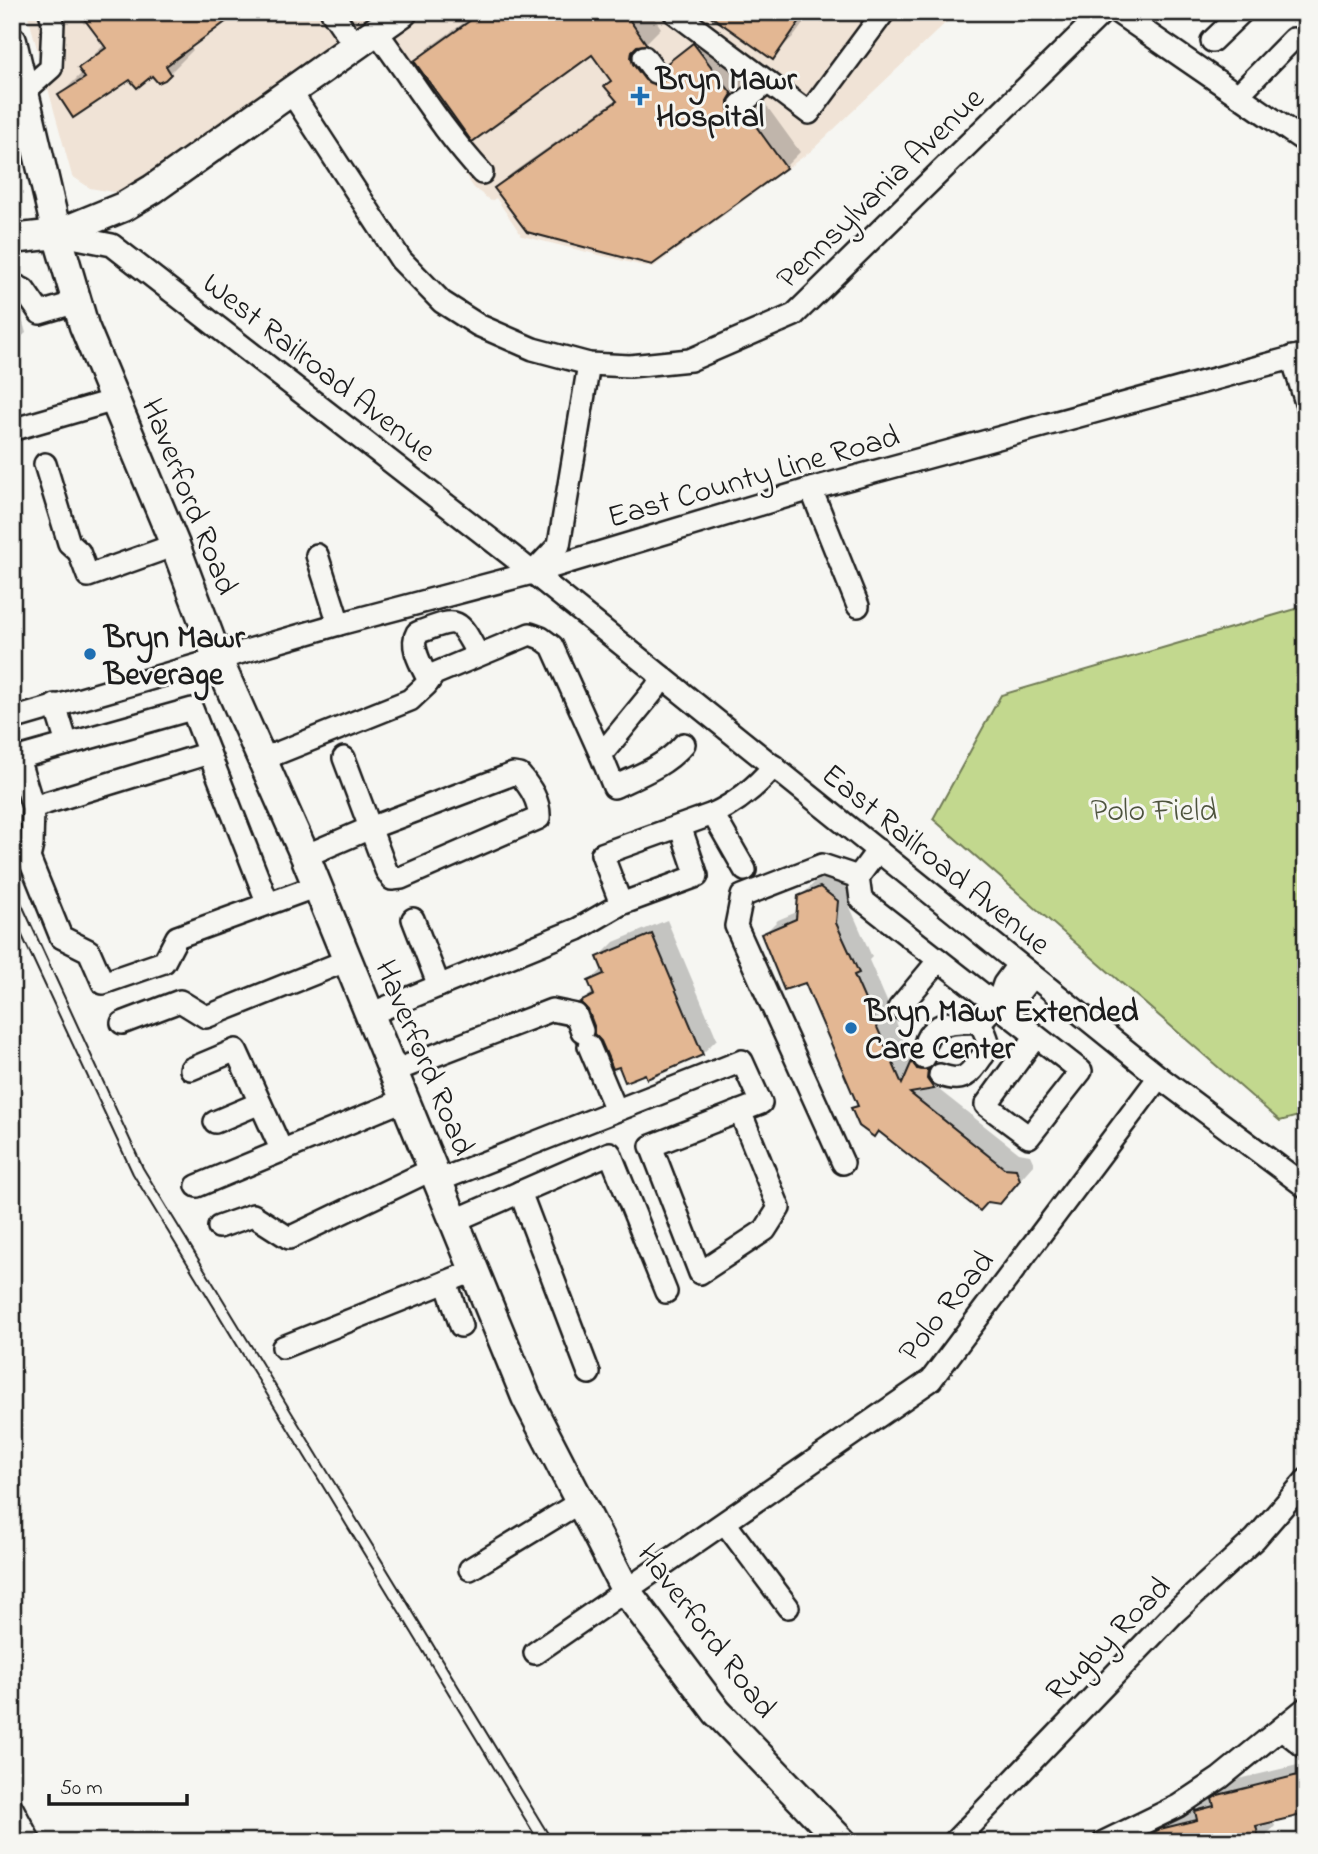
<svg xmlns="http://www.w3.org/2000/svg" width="1318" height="1854" viewBox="0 0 1318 1854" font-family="'Indie Flower',sans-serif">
  <rect width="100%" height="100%" fill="#f6f6f2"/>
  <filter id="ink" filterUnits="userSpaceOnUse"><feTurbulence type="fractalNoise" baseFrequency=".0143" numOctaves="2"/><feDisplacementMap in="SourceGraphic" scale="14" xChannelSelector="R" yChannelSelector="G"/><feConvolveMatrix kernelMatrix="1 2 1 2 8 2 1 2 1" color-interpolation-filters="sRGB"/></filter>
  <g filter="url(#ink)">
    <path fill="#f0e3d6" d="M 27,12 L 957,12 L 811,151 L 652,268 L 522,236 L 496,198 L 491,201 L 474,188 L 364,26 L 118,193 L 90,188 L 72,176 Z"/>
    <path fill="#c2d88e" stroke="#6f7a55" stroke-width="2" d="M 1306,606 L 1306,1114 L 1280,1121 L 933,819 L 1001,695 Z"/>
    <g fill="#0003">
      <path d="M 76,12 L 246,12 L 236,20 L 231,16 L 189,45 L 193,50 L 164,79 L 152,73 L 60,95 L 83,72 L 80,68 L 105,44 L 88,21 L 84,24 Z"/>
      <path d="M 479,12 L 650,12 L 661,28 L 646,43 L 660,65 L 669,69 L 668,65 L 709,29 L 746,78 L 742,84 L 744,97 L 752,103 L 763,101 L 800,152 L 785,167 L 496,188 L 512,173 L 617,99 L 612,81 L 592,53 L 416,61 L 431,46 Z"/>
      <path d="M 708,12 L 834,12 L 822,23 L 810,14 L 795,35 L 772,57 Z"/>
      <path d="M 17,301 L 26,333 L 12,345 L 12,302 Z"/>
      <path d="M 836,873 L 852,886 L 850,907 L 872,957 L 869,960 L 913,1061 L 927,1048 L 932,1055 L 942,1056 L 942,1063 L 948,1072 L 934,1086 L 1019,1153 L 1030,1155 L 1034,1164 L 1000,1202 L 989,1200 L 853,1108 L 859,1103 L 805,981 L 763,935 L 778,920 L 799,911 L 800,897 L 815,882 Z"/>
      <path d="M 667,920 L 717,1039 L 702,1054 L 646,1071 L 583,1002 L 594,990 L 590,981 L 604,968 L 599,957 L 614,942 Z"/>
      <path d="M 1306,1763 L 1306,1812 L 1273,1820 L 1275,1826 L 1260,1842 L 1134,1842 L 1145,1830 L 1177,1815 L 1199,1809 L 1212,1796 L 1220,1794 L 1235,1780 Z"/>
    </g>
    <g fill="#e3b793" stroke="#1c1c1c" stroke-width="2">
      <path d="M 79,12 L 239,12 L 166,66 L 171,74 L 165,80 L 158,83 L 152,76 L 137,88 L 130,80 L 73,118 L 58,95 L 85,78 L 78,68 L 106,48 Z"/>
      <path d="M 482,12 L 624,12 L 647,45 L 637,46 L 632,51 L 631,58 L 633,64 L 645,80 L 656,85 L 667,78 L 668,71 L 666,64 L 693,43 L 732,94 L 728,101 L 729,113 L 736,117 L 748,115 L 786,168 L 652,265 L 527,232 L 494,188 L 617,101 L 604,86 L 611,81 L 592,55 L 472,142 L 414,61 Z"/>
      <path d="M 705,12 L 806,12 L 773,60 Z"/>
      <path d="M 820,887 L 838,901 L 836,923 L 859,973 L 854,975 L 902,1084 L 912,1061 L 917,1069 L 928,1070 L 927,1079 L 934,1089 L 910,1093 L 1004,1168 L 1016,1169 L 1020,1180 L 1000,1204 L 988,1202 L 980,1211 L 878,1131 L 874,1137 L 859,1126 L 851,1108 L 858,1106 L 805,983 L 784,990 L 761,934 L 796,919 L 798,896 Z"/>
      <path d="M 652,934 L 703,1055 L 647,1079 L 645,1074 L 625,1082 L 619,1067 L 613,1069 L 601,1041 L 594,1034 L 594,1026 L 588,1010 L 580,1002 L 594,995 L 588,981 L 604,974 L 597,957 Z"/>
      <path d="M 1306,1773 L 1306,1814 L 1256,1826 L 1260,1842 L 1135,1842 L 1160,1829 L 1197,1820 L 1195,1811 L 1214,1806 L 1212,1799 L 1218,1795 Z"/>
    </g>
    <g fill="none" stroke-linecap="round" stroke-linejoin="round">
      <g stroke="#1c1c1c" stroke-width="26">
        <g id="minor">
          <path d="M 332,12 L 355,46"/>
          <path d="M 674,12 L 809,113 L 884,12"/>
          <path d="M 1117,12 L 1306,142"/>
          <path d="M 376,31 C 412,79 442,130 482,173"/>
          <path d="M 1212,41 L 1242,12"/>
          <path d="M 644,57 L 655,72"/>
          <path d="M 25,91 L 51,68 L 53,22 L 50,12"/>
          <path d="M 291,92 L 401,260 L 442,302 L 478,325 L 533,349 L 589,364 L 630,366 L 690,360 L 794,315 L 1103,12"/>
          <path d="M 1238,95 L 1293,39"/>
          <path d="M 740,105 L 768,82"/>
          <path d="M 57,234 L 112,245 L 512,556 L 1159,1077 L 1306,1187"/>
          <path d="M 12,284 L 24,290 L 40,313 L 77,302"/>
          <path d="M 1292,357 L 1306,403"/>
          <path d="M 18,428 L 115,400"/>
          <path d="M 45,464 L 69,543 L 79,552 L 88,576 L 175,545"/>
          <path d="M 811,489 L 858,606"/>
          <path d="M 317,555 L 339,624"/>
          <path d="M 535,570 L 559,545 L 589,364"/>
          <path d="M 429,681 C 423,668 409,647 417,633 C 458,618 457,615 478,655"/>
          <path d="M 55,705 L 67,744"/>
          <path d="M 12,719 L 339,624 L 532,573 L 811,489 L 1306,354"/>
          <path d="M 601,755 L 614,787 C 640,775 665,766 684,744"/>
          <path d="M 263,759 L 410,700 L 426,685 L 434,674 L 530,634 L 541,638 L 552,646 L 601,755 L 655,689 L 662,677"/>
          <path d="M 33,807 L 18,758 L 192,709 L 209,753"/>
          <path d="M 680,826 L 697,876 L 621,904 L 602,854 L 713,814"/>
          <path d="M 878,850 L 858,877 L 861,899 L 1081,1071 L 1029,1137 L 986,1105 L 1036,1036"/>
          <path d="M 305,856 L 370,828 L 513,774 L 520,775 C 530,787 540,801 539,818 L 401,878 L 392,879 L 386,870 L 344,758"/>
          <path d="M 745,870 L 713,814 C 737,803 756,787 774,766"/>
          <path d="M 268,904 L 209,753 L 33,807 L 32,845 L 29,858 L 61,937 L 89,951 L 103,983 L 164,962 L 177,937 L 317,886"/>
          <path d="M 413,919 L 439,986"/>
          <path d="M 997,1004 L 1018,994 L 1032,976"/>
          <path d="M 899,1008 L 939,960"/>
          <path d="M 370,1014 L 578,929 L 621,904"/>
          <path d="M 122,1023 L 180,1001 L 206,1017 L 348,960"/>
          <path d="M 589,1046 L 616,1110"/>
          <path d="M 924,1058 C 922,1021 952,1021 980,1022 L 997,1004 L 1004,984 L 1018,965"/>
          <path d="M 191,1069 L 236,1050 L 282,1151"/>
          <path d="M 394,1071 L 552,1010 L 576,1015 L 582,1031"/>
          <path d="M 940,1075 C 962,1083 968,1077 981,1058 C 984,1055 988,1048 988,1043 C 988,1037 982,1028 980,1022"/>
          <path d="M 215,1122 L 260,1103"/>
          <path d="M 843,1163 L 736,926 L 742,896 L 822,865 L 858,877"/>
          <path d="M 440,1180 L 742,1061 L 761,1103 L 651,1146 L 700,1273 L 765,1230 L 779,1208 L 740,1111"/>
          <path d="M 197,1186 L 406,1099"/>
          <path d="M 520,1192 L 589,1373"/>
          <path d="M 456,1220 L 610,1153 L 666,1292"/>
          <path d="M 219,1227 L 253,1215 L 289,1238 L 435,1168"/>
          <path d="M 446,1282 L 461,1326"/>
          <path d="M 283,1347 L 476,1270"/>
          <path d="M 725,1523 L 788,1607"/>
          <path d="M 470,1569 L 580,1502"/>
          <path d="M 535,1653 L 931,1380 L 1159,1077"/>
          <path d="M 1282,1729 L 1306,1748"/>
          <path d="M 12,1808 L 30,1842"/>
          <path d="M 954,1842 L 1174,1613 L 1255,1539 L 1306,1480"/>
          <path d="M 1104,1842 L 1178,1806 L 1220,1778 L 1306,1708"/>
        </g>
      </g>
      <g stroke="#1c1c1c" stroke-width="33">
        <g id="major">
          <path d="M 12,41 L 57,234 L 84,326 L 175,545 L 218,660 L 305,856 L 526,1397 L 626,1591 L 717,1712 L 842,1842"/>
          <path d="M 12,239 L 57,234 L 123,207 L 153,189 L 403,12"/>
        </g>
      </g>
      <use href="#minor" stroke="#f6f6f2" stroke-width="21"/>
      <use href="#major" stroke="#f6f6f2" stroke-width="28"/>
      <g stroke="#1c1c1c" stroke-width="2">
        <path d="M 12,883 L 143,1168 L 553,1842"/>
        <path d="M 12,914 L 133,1174 L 539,1842"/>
      </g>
    </g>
  </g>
  <g fill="#1f6fb2" stroke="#f6f6f2" stroke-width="2.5">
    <path d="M636.5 85.5h7v7h7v7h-7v7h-7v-7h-7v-7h7z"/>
    <circle cx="90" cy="654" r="7"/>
    <circle cx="851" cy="1028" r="7"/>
  </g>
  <g text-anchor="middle" stroke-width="6" stroke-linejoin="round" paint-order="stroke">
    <g font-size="32" font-weight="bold" fill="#1c1c1c" stroke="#f6f6f2" text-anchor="start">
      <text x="656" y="89">Bryn Mawr<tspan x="656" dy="37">Hospital</tspan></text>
      <text x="104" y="647">Bryn Mawr<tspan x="104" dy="37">Beverage</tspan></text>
      <text x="865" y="1021">Bryn Mawr Extended<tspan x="865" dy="37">Care Center</tspan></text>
    </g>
    <g font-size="32" fill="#1c1c1c" stroke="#f6f6f2">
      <text transform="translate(879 187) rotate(-44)" y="11">Pennsylvania Avenue</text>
      <text transform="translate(320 366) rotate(38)" y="11">West Railroad Avenue</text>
      <text transform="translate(753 475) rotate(-16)" y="11">East County Line Road</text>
      <text transform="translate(191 496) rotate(68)" y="11">Haverford Road</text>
      <text transform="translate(937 858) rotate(39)" y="11">East Railroad Avenue</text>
      <text transform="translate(426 1057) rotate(67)" y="11">Haverford Road</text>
      <text transform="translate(945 1305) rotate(-51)" y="11">Polo Road</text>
      <text transform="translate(708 1630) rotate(53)" y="11">Haverford Road</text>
      <text transform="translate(1107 1638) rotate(-45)" y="11">Rugby Road</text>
    </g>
    <g font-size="32" fill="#4e543e" stroke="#f6f6f2">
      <text x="1154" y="820">Polo Field</text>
    </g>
  </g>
  <rect width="1318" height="1854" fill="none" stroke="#f6f6f2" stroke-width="42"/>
  <rect x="21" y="21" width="1276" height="1812" fill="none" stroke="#1c1c1c" stroke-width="2.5" filter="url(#ink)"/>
  <path d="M49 1794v10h138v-10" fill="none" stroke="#1c1c1c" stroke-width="3.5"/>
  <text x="60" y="1794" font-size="21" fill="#1c1c1c" stroke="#f6f6f2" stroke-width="5" paint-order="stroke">50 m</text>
</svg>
